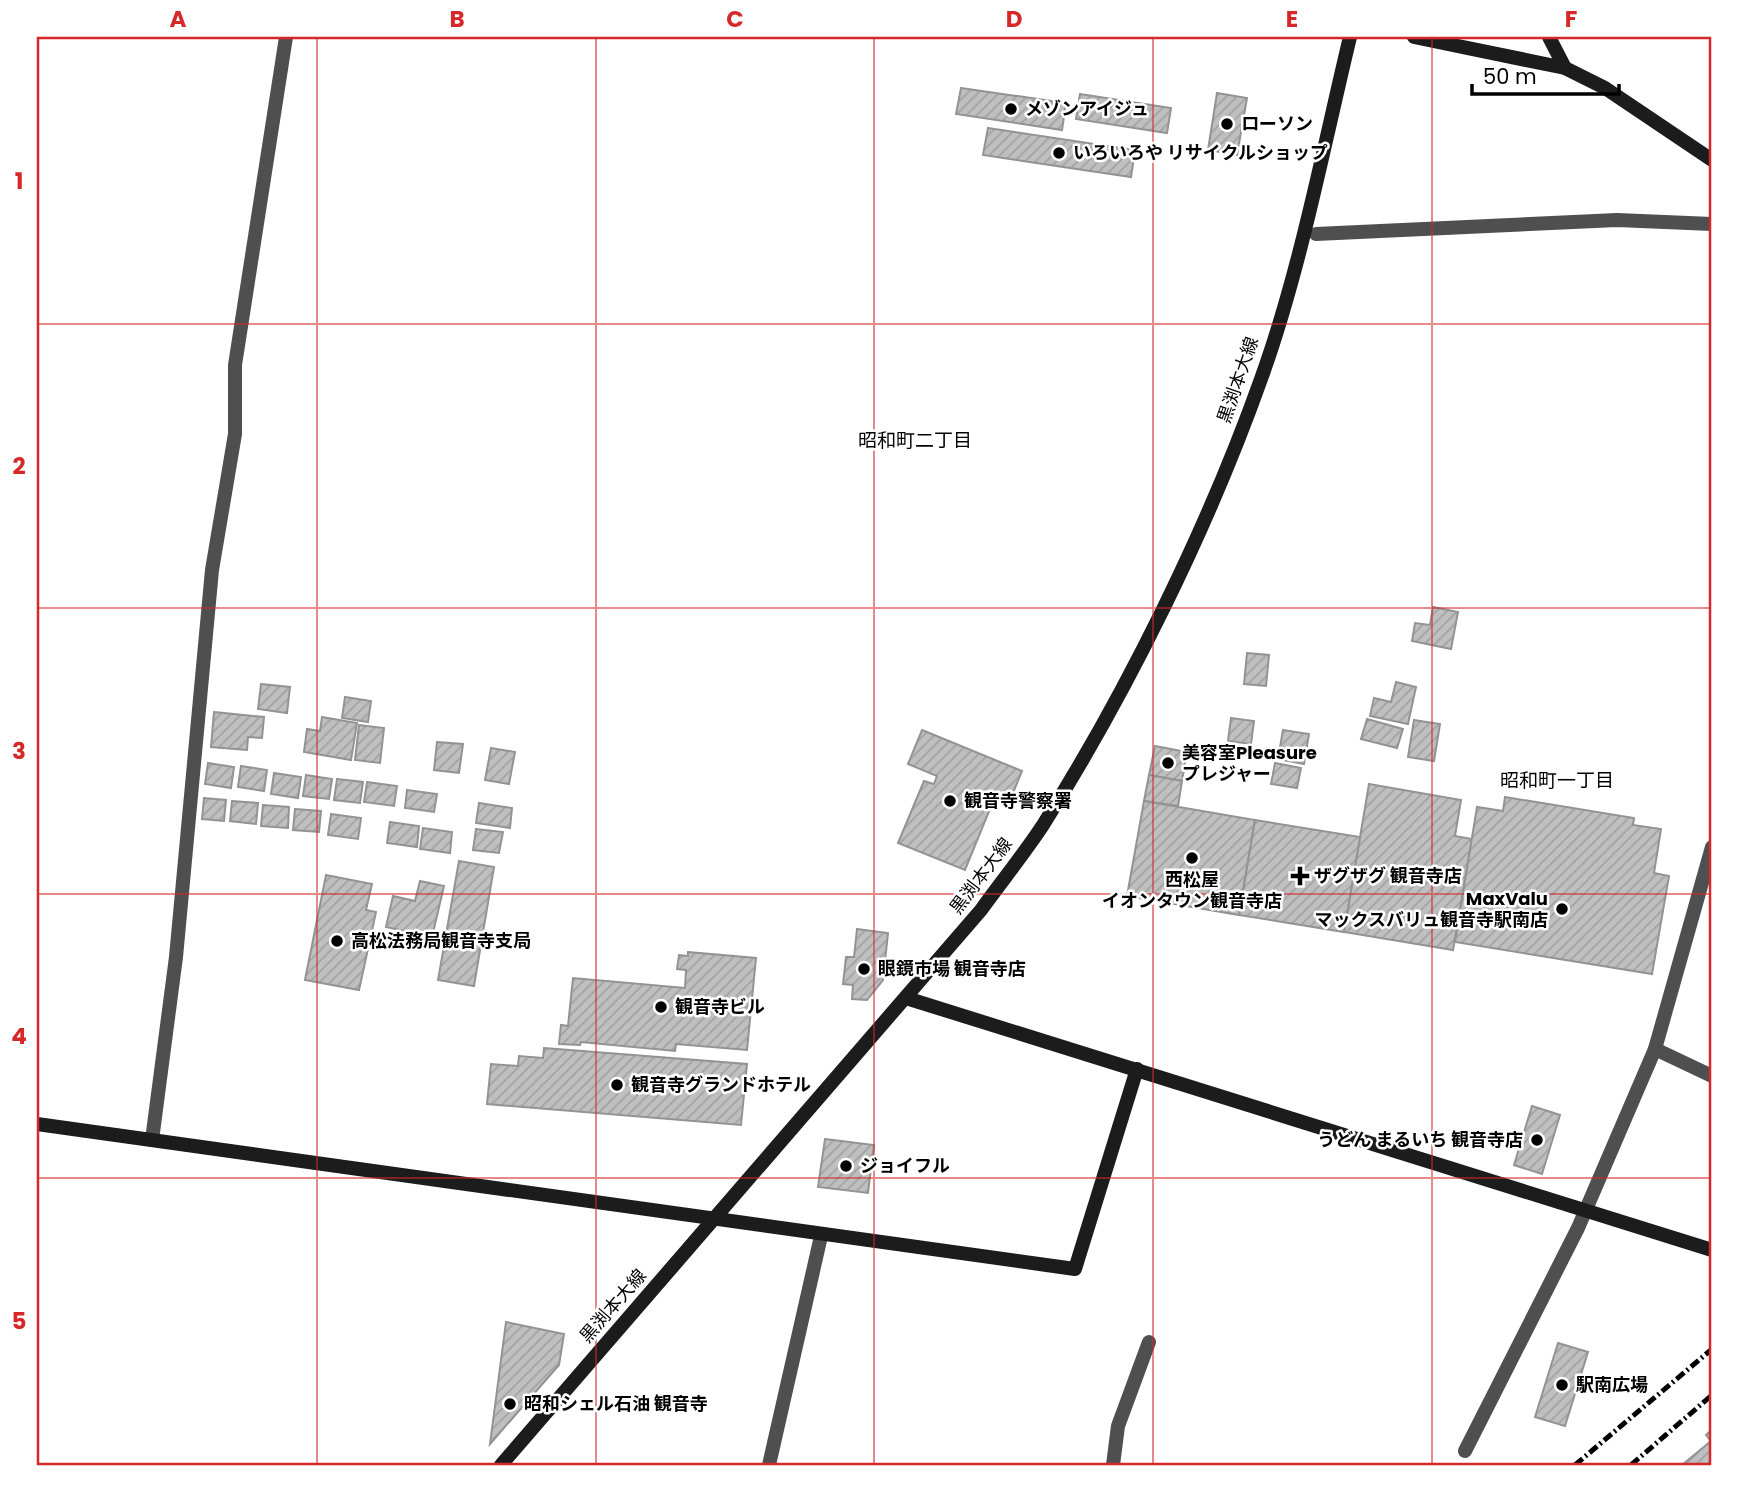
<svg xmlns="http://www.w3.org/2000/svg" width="1749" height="1502" viewBox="0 0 1749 1502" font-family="Poppins,'Noto Sans JP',sans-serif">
  <defs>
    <pattern id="building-hatch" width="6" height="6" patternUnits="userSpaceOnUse" patternTransform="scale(1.75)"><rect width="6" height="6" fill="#bfbfbf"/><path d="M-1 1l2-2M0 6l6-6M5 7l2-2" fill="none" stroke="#a2a2a2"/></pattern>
  </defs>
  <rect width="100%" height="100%" fill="#fff"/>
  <g fill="url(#building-hatch)" stroke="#939393" stroke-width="2">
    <path d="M 961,88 L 1066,103 L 1062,130 L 956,114 Z"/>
    <path d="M 1217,93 L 1247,98 L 1237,155 L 1208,150 Z"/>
    <path d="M 1080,94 L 1171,108 L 1167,133 L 1076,119 Z"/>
    <path d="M 988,128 L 1135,150 L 1131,177 L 983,155 Z"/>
    <path d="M 1433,607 L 1458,612 L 1451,649 L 1412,641 L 1415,623 L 1430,625 Z"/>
    <path d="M 1247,653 L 1269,655 L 1266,686 L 1244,684 Z"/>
    <path d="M 1396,682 L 1416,687 L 1408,724 L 1370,716 L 1374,698 L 1391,702 Z"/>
    <path d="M 261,684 L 290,687 L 287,713 L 258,709 Z"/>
    <path d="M 345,697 L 371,701 L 368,722 L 342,718 Z"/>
    <path d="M 214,712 L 264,717 L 262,738 L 248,737 L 247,750 L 211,747 Z"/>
    <path d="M 322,717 L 357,723 L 351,760 L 304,752 L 307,729 L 320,731 Z"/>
    <path d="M 1231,718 L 1254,721 L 1251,744 L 1228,741 Z"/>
    <path d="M 1367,719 L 1403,729 L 1397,748 L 1361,739 Z"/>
    <path d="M 1414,720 L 1440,724 L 1434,761 L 1408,757 Z"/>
    <path d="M 359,725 L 384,728 L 380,763 L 355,760 Z"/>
    <path d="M 922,730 L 1022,771 L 1008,805 L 978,793 L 976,798 L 992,804 L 965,870 L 898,843 L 924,781 L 934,784 L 937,776 L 908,764 Z"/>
    <path d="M 1283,730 L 1309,734 L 1304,764 L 1278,759 Z"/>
    <path d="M 437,742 L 463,744 L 459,773 L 434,770 Z"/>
    <path d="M 1155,746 L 1187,752 L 1182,781 L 1149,775 Z"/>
    <path d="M 491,748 L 515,752 L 509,784 L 485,780 Z"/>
    <path d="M 208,763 L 234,767 L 231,788 L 205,784 Z"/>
    <path d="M 1275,763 L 1301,768 L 1297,788 L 1271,784 Z"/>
    <path d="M 241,766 L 267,770 L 264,791 L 238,787 Z"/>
    <path d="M 274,773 L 301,777 L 298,798 L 271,794 Z"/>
    <path d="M 306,775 L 332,779 L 329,799 L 303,796 Z"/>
    <path d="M 1149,775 L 1182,781 L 1178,806 L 1144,801 Z"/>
    <path d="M 337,779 L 363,782 L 360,803 L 334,800 Z"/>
    <path d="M 367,782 L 397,786 L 394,806 L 364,802 Z"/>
    <path d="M 1369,784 L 1461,800 L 1455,836 L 1472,839 L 1453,950 L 1344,932 Z"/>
    <path d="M 407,790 L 437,794 L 434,812 L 405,808 Z"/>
    <path d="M 1505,797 L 1634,818 L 1633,825 L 1661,829 L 1654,873 L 1669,876 L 1652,974 L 1455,942 L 1477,807 L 1503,811 Z"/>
    <path d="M 204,798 L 226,800 L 224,821 L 202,819 Z"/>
    <path d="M 232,801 L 258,803 L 256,824 L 230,821 Z"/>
    <path d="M 1144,801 L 1255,820 L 1239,915 L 1127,896 Z"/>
    <path d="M 479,803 L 512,808 L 510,828 L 476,823 Z"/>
    <path d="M 263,805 L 289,807 L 288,828 L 261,826 Z"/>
    <path d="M 295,809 L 321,811 L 319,832 L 293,830 Z"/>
    <path d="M 331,814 L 361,818 L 358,839 L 328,835 Z"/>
    <path d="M 1255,820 L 1360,837 L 1344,932 L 1239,915 Z"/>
    <path d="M 390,822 L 419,826 L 417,847 L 387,843 Z"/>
    <path d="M 423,828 L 452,832 L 450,853 L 420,849 Z"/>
    <path d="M 476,829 L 503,832 L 499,853 L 473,850 Z"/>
    <path d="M 459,861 L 494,867 L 474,986 L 438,980 Z"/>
    <path d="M 326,875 L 372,884 L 366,910 L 376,912 L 359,990 L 305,980 Z"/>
    <path d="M 420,881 L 444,886 L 432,937 L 386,927 L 393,896 L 415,901 Z"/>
    <path d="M 857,929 L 888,933 L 883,980 L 867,1000 L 852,999 L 853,985 L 843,984 L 846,957 L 854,957 Z"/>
    <path d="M 688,952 L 756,958 L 747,1050 L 676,1044 L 675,1051 L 581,1042 L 580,1045 L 559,1044 L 561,1025 L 568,1026 L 573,978 L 685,988 L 686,970 L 677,969 L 679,955 L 688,956 Z"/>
    <path d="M 544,1048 L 747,1064 L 741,1125 L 487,1104 L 491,1064 L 518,1066 L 519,1056 L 543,1058 Z"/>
    <path d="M 1532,1106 L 1560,1115 L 1542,1174 L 1514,1165 Z"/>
    <path d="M 825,1139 L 874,1145 L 868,1193 L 818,1187 Z"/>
    <path d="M 506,1322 L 564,1334 L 559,1365 L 490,1444 Z"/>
    <path d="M 1558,1343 L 1588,1352 L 1565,1426 L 1535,1417 Z"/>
    <path d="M 1712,1430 L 1712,1465 L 1682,1465 L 1711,1441 L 1706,1435 Z"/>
  </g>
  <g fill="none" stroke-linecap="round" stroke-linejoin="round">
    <g stroke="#4f4f4f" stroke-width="14">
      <path d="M 1316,234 L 1617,220 L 1712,224"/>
      <path d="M 1655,1049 L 1712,1076"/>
      <path d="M 152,1140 L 176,957 L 212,570 L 235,434 L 235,365 L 286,37"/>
      <path d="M 1465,1451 L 1578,1228 L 1655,1049 L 1712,847"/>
      <path d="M 769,1465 L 821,1236"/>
      <path d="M 1113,1465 L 1118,1426 L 1149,1342"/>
    </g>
    <g stroke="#1c1c1c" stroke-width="14">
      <path d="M 1414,37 L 1565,68 L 1605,88 L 1712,160"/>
      <path d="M 1549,37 L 1565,68"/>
      <path d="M 906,998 L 1712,1250"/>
      <path d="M 37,1124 L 1075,1269 L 1137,1069"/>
      <path d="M 501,1465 L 981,910 C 1001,882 1024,854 1043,825 C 1127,692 1208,528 1261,379 C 1300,271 1323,149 1350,37"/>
    </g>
    <g stroke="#000" stroke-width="5" stroke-dasharray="10 3.5 2 3.5" stroke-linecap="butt">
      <path d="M 1575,1465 L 1712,1349"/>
      <path d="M 1631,1465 L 1712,1395"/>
    </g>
  </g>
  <path fill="none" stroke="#d62828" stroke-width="2" stroke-opacity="0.55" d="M 317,37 L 317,1465M 596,37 L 596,1465M 874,37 L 874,1465M 1153,37 L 1153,1465M 1432,37 L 1432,1465M 37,324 L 1712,324M 37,608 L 1712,608M 37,894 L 1712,894M 37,1178 L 1712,1178"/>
  <g fill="#000" stroke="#fff" stroke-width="2.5">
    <circle cx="1011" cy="109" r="7"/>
    <circle cx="1227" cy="124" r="7"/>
    <circle cx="1059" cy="153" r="7"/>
    <circle cx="1168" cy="763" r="7"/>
    <circle cx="950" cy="801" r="7"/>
    <circle cx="1192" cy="858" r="7"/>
    <path d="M1296.5 865.5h7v7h7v7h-7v7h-7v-7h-7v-7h7z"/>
    <circle cx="1562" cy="909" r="7"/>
    <circle cx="337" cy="941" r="7"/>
    <circle cx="864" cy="969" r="7"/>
    <circle cx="661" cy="1007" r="7"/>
    <circle cx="617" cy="1085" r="7"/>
    <circle cx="1537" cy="1140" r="7"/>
    <circle cx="846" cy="1166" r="7"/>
    <circle cx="1562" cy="1385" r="7"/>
    <circle cx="510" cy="1404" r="7"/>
  </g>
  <g text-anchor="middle" stroke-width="5" stroke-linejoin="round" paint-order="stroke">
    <g font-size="18" font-weight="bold" fill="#000" stroke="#fff" text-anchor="start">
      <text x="1025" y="115">メゾンアイジュ</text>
      <text x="1241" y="130">ローソン</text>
      <text x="1073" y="159">いろいろや リサイクルショップ</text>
      <text x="1182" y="759">美容室Pleasure<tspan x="1182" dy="21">プレジャー</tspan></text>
      <text x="964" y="807">観音寺警察署</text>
      <text x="1314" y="882">ザグザグ 観音寺店</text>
      <text x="1192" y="886" text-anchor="middle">西松屋<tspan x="1192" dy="21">イオンタウン観音寺店</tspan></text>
      <text x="1548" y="905" text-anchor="end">MaxValu<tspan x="1548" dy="21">マックスバリュ観音寺駅南店</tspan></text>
      <text x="351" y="947">高松法務局観音寺支局</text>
      <text x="878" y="975">眼鏡市場 観音寺店</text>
      <text x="675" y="1013">観音寺ビル</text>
      <text x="631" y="1091">観音寺グランドホテル</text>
      <text x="1523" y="1146" text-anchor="end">うどん まるいち 観音寺店</text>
      <text x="860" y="1172">ジョイフル</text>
      <text x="1576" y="1391">駅南広場</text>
      <text x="524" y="1410">昭和シェル石油 観音寺</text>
    </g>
    <g font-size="18" fill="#000" stroke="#fff">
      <text transform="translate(1238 380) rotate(-71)" y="6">黒渕本大線</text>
      <text transform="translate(981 876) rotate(-53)" y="6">黒渕本大線</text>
      <text transform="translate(613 1306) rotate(-49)" y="6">黒渕本大線</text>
    </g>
    <g font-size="19" fill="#000" stroke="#fff">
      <text x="915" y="447">昭和町二丁目</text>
      <text x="1557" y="787">昭和町一丁目</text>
    </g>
  </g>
  <rect width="1749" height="1502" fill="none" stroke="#ffffff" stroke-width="77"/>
  <path d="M1472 84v10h147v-10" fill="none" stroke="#000000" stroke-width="3.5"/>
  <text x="1483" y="84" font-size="21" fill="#000000" stroke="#ffffff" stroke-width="5" paint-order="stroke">50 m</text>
  <rect x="38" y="38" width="1672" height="1426" fill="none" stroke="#d62828" stroke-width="2.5"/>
  <g font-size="23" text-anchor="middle" font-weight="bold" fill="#d62828">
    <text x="178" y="27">A</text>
    <text x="457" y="27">B</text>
    <text x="735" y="27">C</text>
    <text x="1014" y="27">D</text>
    <text x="1292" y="27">E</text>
    <text x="1571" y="27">F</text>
    <text x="19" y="189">1</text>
    <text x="19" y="474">2</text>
    <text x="19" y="759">3</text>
    <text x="19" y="1044">4</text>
    <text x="19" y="1329">5</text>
  </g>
</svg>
